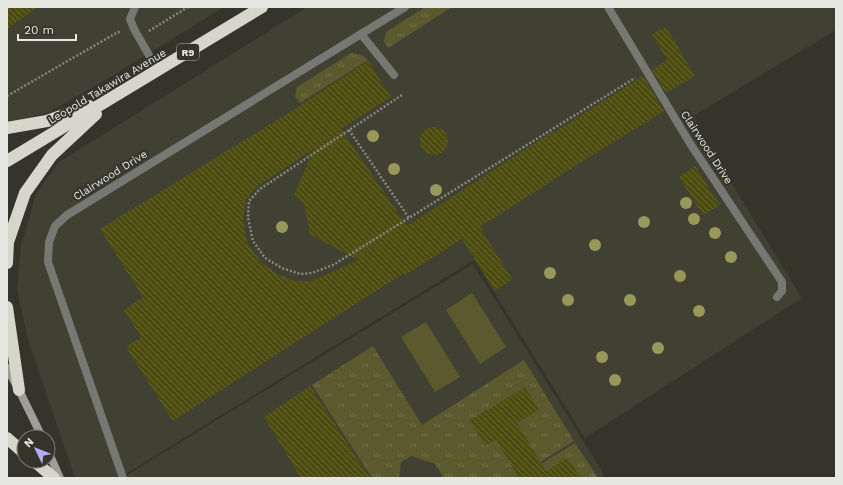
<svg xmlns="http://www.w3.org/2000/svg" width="843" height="485" viewBox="0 0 843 485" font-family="'Work Sans',sans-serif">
  <defs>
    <pattern id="grass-tufts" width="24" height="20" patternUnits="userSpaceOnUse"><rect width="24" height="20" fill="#5a5a2e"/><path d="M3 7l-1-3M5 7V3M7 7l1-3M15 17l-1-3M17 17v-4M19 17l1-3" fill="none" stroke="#72724c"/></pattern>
    <pattern id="building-back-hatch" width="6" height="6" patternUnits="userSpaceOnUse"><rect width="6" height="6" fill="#4e4d11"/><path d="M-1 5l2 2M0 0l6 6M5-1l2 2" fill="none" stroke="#686734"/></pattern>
  </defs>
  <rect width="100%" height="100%" fill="#34342b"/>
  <g fill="#404132">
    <path d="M 7,7 L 224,7 L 99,84 L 47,113 L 7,122 Z"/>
    <path d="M 307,7 L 836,7 L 836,30 L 695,115 L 696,125 L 802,298 L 585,438 L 474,260 L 119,478 L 75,478 L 28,340 L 17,291 L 21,245 L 36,194 L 59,162 Z"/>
    <path d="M 473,264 L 606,478 L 122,478 Z"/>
  </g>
  <g fill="url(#grass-tufts)">
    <path d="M 425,7 L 452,7 L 388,48 L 384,41 L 386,32 Z"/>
    <path d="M 351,53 L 362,55 L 368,60 L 300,103 L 295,96 L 297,87 Z"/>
    <path d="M 373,346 L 422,425 L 524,360 L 574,441 L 515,478 L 444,478 L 435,464 L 412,456 L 401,462 L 399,478 L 372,478 L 312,385 Z"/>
    <path d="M 575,443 L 598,478 L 523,478 L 522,476 Z"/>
  </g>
  <g fill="#5a5a2e">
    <path d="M 472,293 L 506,347 L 480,364 L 446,310 Z"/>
    <path d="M 426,322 L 460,377 L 435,392 L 401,337 Z"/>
  </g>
  <g fill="url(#building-back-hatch)" fill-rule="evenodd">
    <path d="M 7,7 L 38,7 L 7,29 Z"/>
    <path d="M 666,27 L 695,76 L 666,93 L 652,70 L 667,60 L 652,34 Z"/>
    <path d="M 368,61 L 391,97 L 341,129 L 407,226 L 552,132 L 553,133 L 643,76 L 664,111 L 575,166 L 480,227 L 512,279 L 495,291 L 462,239 L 405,275 L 404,273 L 173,421 L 126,347 L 141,337 L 124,310 L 143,297 L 100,229 L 287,114 ZM 314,149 L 294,195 L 304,204 L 308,222 L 309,234 L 358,260 L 312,281 L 295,281 L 277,274 L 261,262 L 247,243 L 243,220 L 246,200 L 256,187 Z"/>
    <circle cx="434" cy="141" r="14"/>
    <path d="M 695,166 L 720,205 L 703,215 L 679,177 Z"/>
    <path d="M 310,386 L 370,478 L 301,478 L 264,417 Z"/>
    <path d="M 525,387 L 539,410 L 517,423 L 546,471 L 568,457 L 581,478 L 519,478 L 496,440 L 485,446 L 470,420 Z"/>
  </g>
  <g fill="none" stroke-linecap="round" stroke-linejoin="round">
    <g stroke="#888880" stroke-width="2.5" stroke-dasharray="2 2" stroke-linecap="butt">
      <path d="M 149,31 L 188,7"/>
      <path d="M 402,95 L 260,189 L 249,201 L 248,218 L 253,241 L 265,258 L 282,268 L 300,274 L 312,273 L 333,265 L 635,78"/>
      <path d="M 7,96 L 118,32 L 121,33"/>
      <path d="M 349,130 L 409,218"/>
    </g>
    <g stroke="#777873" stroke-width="8">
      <path d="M 608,7 L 691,145 L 782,282 L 782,291 L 777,297"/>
      <path d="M 361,34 L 394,75"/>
      <path d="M 123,478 L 48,262 L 49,242 L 55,226 L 67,215 L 405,7"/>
    </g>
    <path stroke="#777873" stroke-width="8" d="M 135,7 L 130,19 L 134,29 L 158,71"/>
    <g stroke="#9e9e97" stroke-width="8">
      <path d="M 7,368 L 19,390 L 42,437"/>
      <path d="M 48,451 L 60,478"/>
    </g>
    <g stroke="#d6d6cb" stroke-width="12">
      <path d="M 7,128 L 47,121 L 89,106"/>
      <path d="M 7,161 L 262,7"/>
      <path d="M 7,263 L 8,242 L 25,193 L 52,155 L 96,114"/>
      <path d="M 7,307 L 19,390"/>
      <path d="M 7,438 L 24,453"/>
      <path d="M 34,461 L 54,478"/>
    </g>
  </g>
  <g fill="#98985a">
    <circle cx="373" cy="136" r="6"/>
    <circle cx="394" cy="169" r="6"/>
    <circle cx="436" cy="190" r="6"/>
    <circle cx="686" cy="203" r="6"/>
    <circle cx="694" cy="219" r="6"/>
    <circle cx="644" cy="222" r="6"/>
    <circle cx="282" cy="227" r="6"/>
    <circle cx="715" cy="233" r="6"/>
    <circle cx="595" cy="245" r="6"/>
    <circle cx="731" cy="257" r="6"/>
    <circle cx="550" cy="273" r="6"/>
    <circle cx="680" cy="276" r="6"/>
    <circle cx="568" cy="300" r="6"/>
    <circle cx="630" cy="300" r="6"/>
    <circle cx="699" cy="311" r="6"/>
    <circle cx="658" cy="348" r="6"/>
    <circle cx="602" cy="357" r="6"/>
    <circle cx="615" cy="380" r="6"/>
  </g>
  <g text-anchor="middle" stroke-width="4" stroke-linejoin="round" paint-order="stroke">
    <rect fill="#34342b" stroke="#b2b2ac" stroke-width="1" x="177" y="44" width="22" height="16" rx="3"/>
    <g font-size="10" font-weight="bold" fill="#e8e8e3">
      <text x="188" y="56">R9</text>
    </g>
    <g font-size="11" fill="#e8e8e3" stroke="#34342b">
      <text transform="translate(107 86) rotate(-31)" y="4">Leopold Takawira Avenue</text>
      <text transform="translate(707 147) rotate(57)" y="4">Clairwood Drive</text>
      <text transform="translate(110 175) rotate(-32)" y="4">Clairwood Drive</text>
    </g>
  </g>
  <rect width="843" height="485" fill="none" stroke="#e8e8e3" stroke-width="16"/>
  <g transform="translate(36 449) rotate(313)"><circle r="19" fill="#34342b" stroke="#7c7c75"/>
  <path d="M0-3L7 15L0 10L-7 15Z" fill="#b5acf8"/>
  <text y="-6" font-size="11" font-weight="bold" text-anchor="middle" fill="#e8e8e3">N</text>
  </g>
  <path d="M18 34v6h58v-6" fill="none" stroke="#e8e8e3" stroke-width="2"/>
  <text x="24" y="34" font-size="12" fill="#e8e8e3" stroke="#34342b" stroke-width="3" paint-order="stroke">20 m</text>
</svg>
